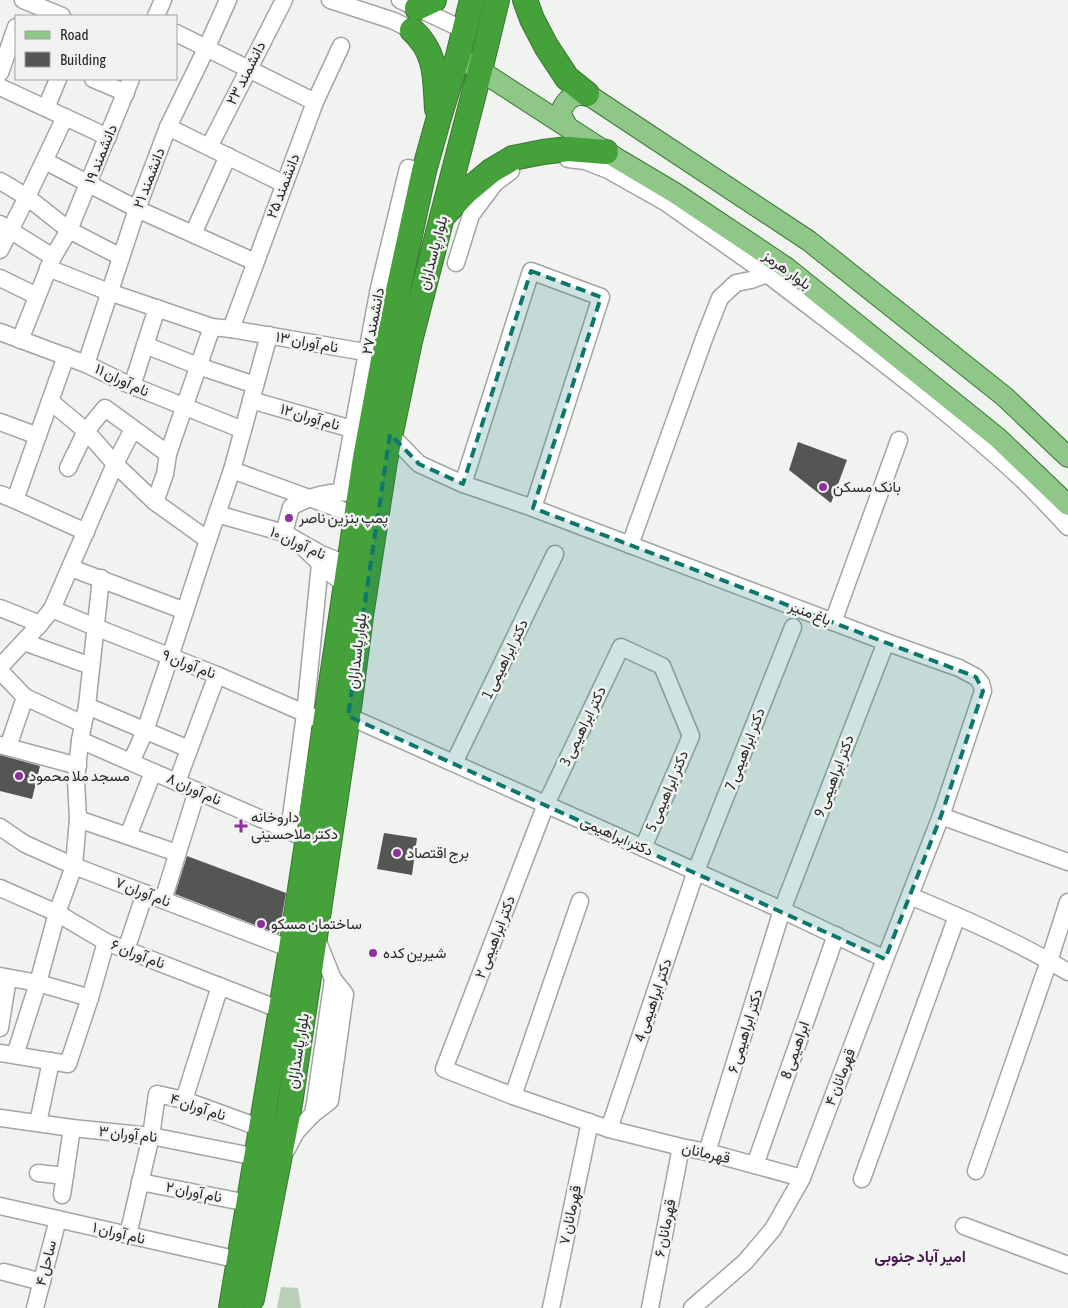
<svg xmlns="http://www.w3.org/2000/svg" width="1068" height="1308" viewBox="0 0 1068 1308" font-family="'Asap Condensed',Vazirmatn,sans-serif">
  <rect width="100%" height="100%" fill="#f0f3f0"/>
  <path fill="#bacfb7" d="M 281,1287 L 298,1288 L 301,1308 L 277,1308 Z"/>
  <g fill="#545654">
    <path d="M 798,442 L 847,460 L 831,503 L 789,470 Z"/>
    <path d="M 0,755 L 40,766 L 32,799 L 0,791 Z"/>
    <path d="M 384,833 L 417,838 L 412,875 L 377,869 Z"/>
    <path d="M 187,856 L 286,893 L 279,934 L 175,894 Z"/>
  </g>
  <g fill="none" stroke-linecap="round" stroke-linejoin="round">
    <g stroke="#a2a5a2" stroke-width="19">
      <g id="minor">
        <path d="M 23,0 L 62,16"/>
        <path d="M 330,0 L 394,21 L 412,30"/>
        <path d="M 400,0 L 464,30"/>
        <path d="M 156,16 L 163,0"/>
        <path d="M 176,33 L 315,102"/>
        <path d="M 0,73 L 16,27"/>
        <path d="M 93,79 L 126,93"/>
        <path d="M 0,87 L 108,137"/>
        <path d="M 46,108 L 58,79"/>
        <path d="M 168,127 L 284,184"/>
        <path d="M 209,147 L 284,0"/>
        <path d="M 568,159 L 585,161 L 608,170 L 665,202 L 767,274"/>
        <path d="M 45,161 L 137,209 L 255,262"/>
        <path d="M 0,181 L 27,197 L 69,230 L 121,257"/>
        <path d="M 0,224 L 53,257"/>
        <path d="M 193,234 L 228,156"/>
        <path d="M 0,250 L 27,197 L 65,117"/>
        <path d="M 456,263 L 471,215 L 495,183 L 511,171"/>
        <path d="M 48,268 L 109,292 L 212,327 L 231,329 L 376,354"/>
        <path d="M 0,278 L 37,296"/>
        <path d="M 231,329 L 315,102 L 341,46"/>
        <path d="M 0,332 L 86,364 L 123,382 L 243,430"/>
        <path d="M 20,340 L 53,257 L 69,230 L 131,79"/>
        <path d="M 145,345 L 198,366 L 255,385"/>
        <path d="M 86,364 L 137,209 L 168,127 L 206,49 L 228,0"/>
        <path d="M 132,386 L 157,308"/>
        <path d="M 251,400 L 362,432"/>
        <path d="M 50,401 L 86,431 L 115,464 L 155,502 L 208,540"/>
        <path d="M 0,422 L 38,436"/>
        <path d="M 390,434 L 419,464 L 463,484 L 533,508 L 886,642 L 959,668 L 976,677 L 981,683 L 983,691 L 941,816 L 1068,862"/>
        <path d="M 68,468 L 86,431 L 105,408 L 168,454"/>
        <path d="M 232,470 L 356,515"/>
        <path d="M 463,484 L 531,271 L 601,297 L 533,508"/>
        <path d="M 341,492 L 379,288 L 408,168 L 424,171"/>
        <path d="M 0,494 L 15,500 L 66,356"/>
        <path d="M 15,500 L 86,532"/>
        <path d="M 155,502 L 165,474 L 168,454 L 212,327"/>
        <path d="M 217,514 L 284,533 L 321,554 L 349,565"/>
        <path d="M 630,545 L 705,336 L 720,298 L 736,283 L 751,280 L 767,274 C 855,342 945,407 1026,483 C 1040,497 1054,512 1068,527"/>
        <path d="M 71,568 L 185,611"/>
        <path d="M 346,585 L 330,573 L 305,549 L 284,533 L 291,507 C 313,495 328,491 352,493"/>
        <path d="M 0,608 L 40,624"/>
        <path d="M 52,609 L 95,627 L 217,675 L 325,722"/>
        <path d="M 833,622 L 899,440"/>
        <path d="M 24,642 L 91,666"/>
        <path d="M 0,667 L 40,624 L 52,609 L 115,464 L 133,429"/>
        <path d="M 0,671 L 25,697 L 83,724"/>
        <path d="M 87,706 L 189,749"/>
        <path d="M 348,716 L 782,910 L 885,959"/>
        <path d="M 80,740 L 298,835"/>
        <path d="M 0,745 L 78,766"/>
        <path d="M 8,747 L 25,697"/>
        <path d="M 131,762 L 145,731 L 170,657 L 208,540 L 232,470 L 269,335"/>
        <path d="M 454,763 L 555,554"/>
        <path d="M 177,782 L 217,675"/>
        <path d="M 78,819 L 177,853"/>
        <path d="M 0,827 L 25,844 L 74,866 L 291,949"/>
        <path d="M 289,831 L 305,714 L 321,554"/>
        <path d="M 128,836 L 153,772"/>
        <path d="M 643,848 L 691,736 L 662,666 L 621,647 L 546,804 L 444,1069 L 513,1096 L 609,1129 L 681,1147 L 707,1152 L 802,1178"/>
        <path d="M 0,888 L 57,913 L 106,942 L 281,1010"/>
        <path d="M 910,896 C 963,918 1018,942 1068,972"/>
        <path d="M 163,900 L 197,791"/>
        <path d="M 126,950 L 145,893"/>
        <path d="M 0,976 L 38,983 L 90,998"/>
        <path d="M 0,1028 L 8,978"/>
        <path d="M 0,1053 L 68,1064 L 90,998 L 106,942"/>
        <path d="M 15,1055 L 38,983 L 57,913 L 74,866 L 78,819 L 76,780 L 80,740 L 87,706 L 101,578"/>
        <path d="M 513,1096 L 580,901"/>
        <path d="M 184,1100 L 220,986"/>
        <path d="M 313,1114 L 330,1101 L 345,994 L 333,979"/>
        <path d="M 0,1118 L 72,1128 L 151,1136 L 256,1157"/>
        <path d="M 38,1123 L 51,1061"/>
        <path d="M 609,1129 L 696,871 L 793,627"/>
        <path d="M 287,1149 L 296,1132 L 313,1114 L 315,1103 L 333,979 L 316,937"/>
        <path d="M 707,1152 L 782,910 L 886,642"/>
        <path d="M 755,1165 L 836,935"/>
        <path d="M 976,1171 L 1049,961 L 1068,902"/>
        <path d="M 38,1173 L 65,1176"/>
        <path d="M 862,1179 L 957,916"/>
        <path d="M 140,1182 L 248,1203"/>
        <path d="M 62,1195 L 72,1128"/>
        <path d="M 0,1206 L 239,1260"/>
        <path d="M 964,1226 L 1068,1265"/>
        <path d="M 128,1235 L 151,1136 L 157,1094 L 184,1100 L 261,1128"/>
        <path d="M 4,1272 L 42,1282"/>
        <path d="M 35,1308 L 58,1219"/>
        <path d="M 551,1308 L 590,1122"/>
        <path d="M 650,1308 L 681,1147"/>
        <path d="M 692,1308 L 745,1262 L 773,1229 L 802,1178 L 885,959 L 941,816"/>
      </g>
    </g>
    <g stroke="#3a7733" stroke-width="22">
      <g id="major">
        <path d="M 467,62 L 606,152 L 675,193 L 787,268 L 998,438 L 1068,505"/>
        <path d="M 567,126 L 560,113 C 567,98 571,95 587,94 L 809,241 L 1005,397 L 1068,457"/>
      </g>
    </g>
    <g stroke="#3a7733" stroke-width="26">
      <g id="highway">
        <path d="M 525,0 L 532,19 L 546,46 L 567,78 L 587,94"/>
        <path d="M 417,8 L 434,0"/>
        <path d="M 412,30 C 437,53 435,77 437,109"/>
        <path d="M 443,216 L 467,191 L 491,171 L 513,158 L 543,152 L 568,149 L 606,152"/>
        <path d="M 252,1299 L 290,1104 L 348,716 L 361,616 L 385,461 L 410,341 L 480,70 L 497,0"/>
        <path d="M 231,1308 L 291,949 L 365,458 L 384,355 L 424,171 L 438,121 L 458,56 L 472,0"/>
      </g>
    </g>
    <use href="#minor" stroke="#fff" stroke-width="16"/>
    <use href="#major" stroke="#8fc789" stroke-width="20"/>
    <use href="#highway" stroke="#45a13a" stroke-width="24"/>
  </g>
  <path fill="#0f766e" fill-opacity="0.2" stroke="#0f766e" stroke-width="4" stroke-dasharray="10 6" stroke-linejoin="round" d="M 531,271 L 601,297 L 533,508 L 976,677 L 983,691 L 941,816 L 885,959 L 348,716 L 390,434 L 419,464 L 463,484 Z"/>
  <g fill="#8d319c" stroke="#f0f3f0" stroke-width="2">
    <circle cx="823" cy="487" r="5"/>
    <circle cx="289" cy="518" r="5"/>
    <circle cx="19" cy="776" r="5"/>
    <path d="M238.5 818.5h5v5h5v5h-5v5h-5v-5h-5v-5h5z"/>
    <circle cx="397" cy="853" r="5"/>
    <circle cx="261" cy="924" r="5"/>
    <circle cx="373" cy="953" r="5"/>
  </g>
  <g text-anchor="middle" stroke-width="5" stroke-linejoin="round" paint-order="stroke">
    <g font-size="15" fill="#272827" stroke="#f0f3f0">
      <text transform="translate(246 73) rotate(-63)" y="5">دانشمند ۲۳</text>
      <text transform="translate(101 154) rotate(-68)" y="5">دانشمند ۱۹</text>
      <text transform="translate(149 178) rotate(-69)" y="5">دانشمند ۲۱</text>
      <text transform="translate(283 186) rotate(-69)" y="5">دانشمند ۲۵</text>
      <text transform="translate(433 253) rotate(-75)" y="5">بلوار پاسداران</text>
      <text transform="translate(787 270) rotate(36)" y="5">بلوار هرمز</text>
      <text transform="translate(373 321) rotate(-79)" y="5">دانشمند ۲۷</text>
      <text transform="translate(307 342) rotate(10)" y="5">نام آوران ۱۳</text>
      <text transform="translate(122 380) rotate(25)" y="5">نام آوران ۱۱</text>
      <text transform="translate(310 417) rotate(16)" y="5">نام آوران ۱۲</text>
      <text transform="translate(298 543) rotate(24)" y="5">نام آوران ۱۰</text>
      <text transform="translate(810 613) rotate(21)" y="5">باغ منیر</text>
      <text transform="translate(357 651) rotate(-83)" y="5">بلوار پاسداران</text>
      <text transform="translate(505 659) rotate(-64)" y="5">دکتر ابراهیمی 1</text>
      <text transform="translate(189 664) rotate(21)" y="5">نام آوران ۹</text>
      <text transform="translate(583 726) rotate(-64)" y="5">دکتر ابراهیمی 3</text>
      <text transform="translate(745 749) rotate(-69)" y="5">دکتر ابراهیمی 7</text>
      <text transform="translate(834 776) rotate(-69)" y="5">دکتر ابراهیمی 9</text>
      <text transform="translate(194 789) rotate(24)" y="5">نام آوران ۸</text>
      <text transform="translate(667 791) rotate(-67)" y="5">دکتر ابراهیمی 5</text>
      <text transform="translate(617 836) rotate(24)" y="5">دکتر ابراهیمی</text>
      <text transform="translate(143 892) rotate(21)" y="5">نام آوران ۷</text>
      <text transform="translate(495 937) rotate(-69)" y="5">دکتر ابراهیمی ۲</text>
      <text transform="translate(138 954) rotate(21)" y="5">نام آوران ۶</text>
      <text transform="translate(653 1000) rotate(-71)" y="5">دکتر ابراهیمی 4</text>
      <text transform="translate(745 1031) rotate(-73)" y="5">دکتر ابراهیمی ۶</text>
      <text transform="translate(795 1050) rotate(-71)" y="5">ابراهیمی 8</text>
      <text transform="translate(298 1051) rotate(-81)" y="5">بلوار پاسداران</text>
      <text transform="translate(840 1077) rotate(-69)" y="5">قهرمانان ۴</text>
      <text transform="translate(198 1107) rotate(18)" y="5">نام آوران ۴</text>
      <text transform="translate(128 1134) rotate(6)" y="5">نام آوران ۳</text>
      <text transform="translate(706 1153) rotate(13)" y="5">قهرمانان</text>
      <text transform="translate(194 1192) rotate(11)" y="5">نام آوران ۲</text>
      <text transform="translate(570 1215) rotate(-78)" y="5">قهرمانان ۷</text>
      <text transform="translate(665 1228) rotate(-79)" y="5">قهرمانان ۶</text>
      <text transform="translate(119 1233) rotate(13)" y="5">نام آوران ۱</text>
      <text transform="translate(46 1263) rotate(-76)" y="5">ساحل ۴</text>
    </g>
    <g font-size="15" fill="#272827" stroke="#f0f3f0" text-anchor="start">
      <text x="833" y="492">بانک مسکن</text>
      <text x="299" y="523">پمپ بنزین ناصر</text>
      <text x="29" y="781">مسجد ملا محمود</text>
      <text x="251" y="822">داروخانه<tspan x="251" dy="17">دکتر ملاحسینی</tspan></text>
      <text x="407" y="858">برج اقتصاد</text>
      <text x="271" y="929">ساختمان مسکو</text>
      <text x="383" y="958">شیرین کده</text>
    </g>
    <g font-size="16" font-weight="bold" fill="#461a4e" stroke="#f0f3f0">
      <text x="920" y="1262">امير آباد جنوبی</text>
    </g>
  </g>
  <rect x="15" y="15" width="162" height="65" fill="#f0f3f0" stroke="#a0a2a0"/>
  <rect x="25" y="31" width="25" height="8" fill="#8fc789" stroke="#a0a2a0"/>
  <text x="60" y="40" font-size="15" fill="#272827">Road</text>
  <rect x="25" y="52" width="25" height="15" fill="#545654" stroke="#a0a2a0"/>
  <text x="60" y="65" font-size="15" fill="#272827">Building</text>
</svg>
